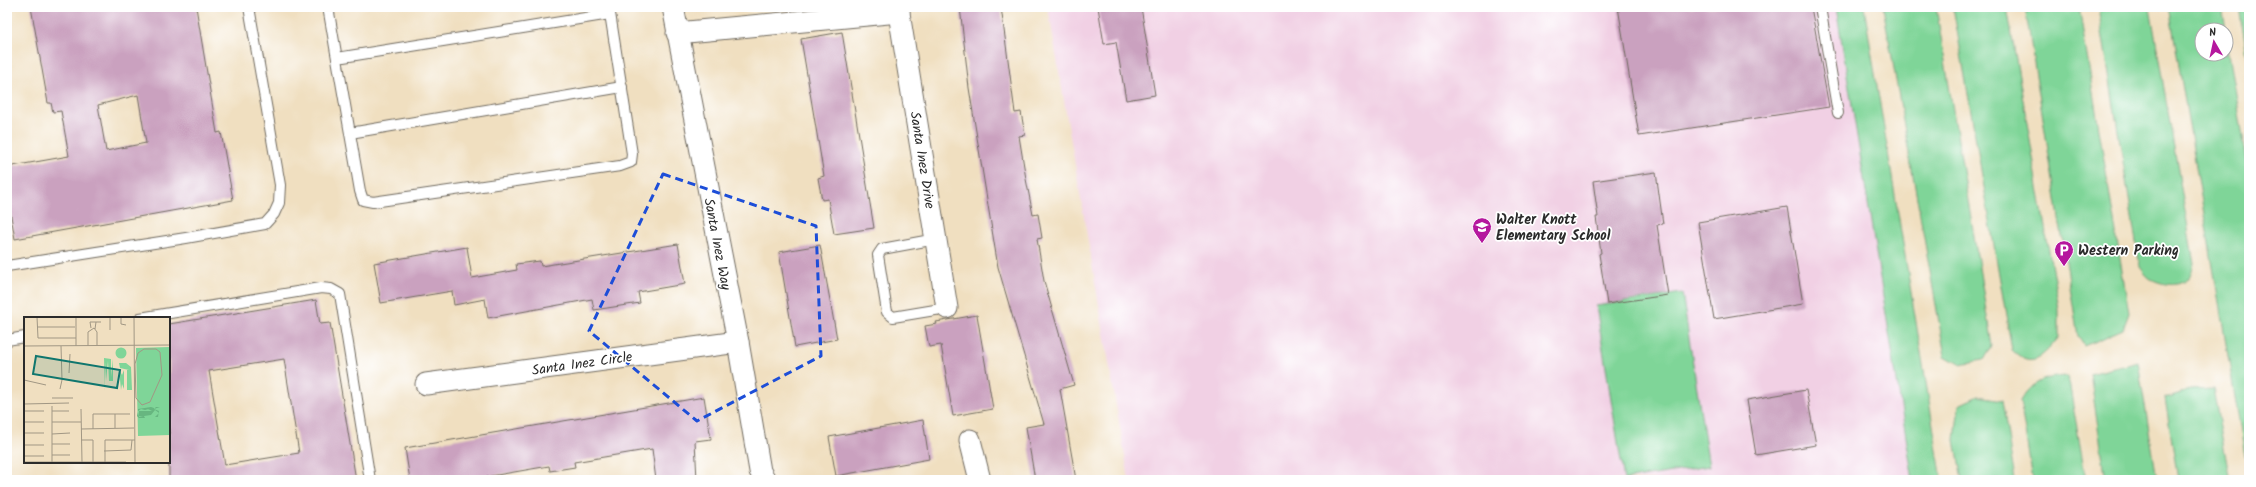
<svg xmlns="http://www.w3.org/2000/svg" width="2256" height="487" viewBox="0 0 2256 487" font-family="Kalam,sans-serif">
  <rect width="100%" height="100%" fill="#fff"/>
  <filter id="ink" filterUnits="userSpaceOnUse"><feTurbulence type="fractalNoise" baseFrequency=".025" numOctaves="2"/><feDisplacementMap in="SourceGraphic" scale="8" xChannelSelector="R" yChannelSelector="G"/><feConvolveMatrix kernelMatrix="1 2 1 2 8 2 1 2 1" color-interpolation-filters="sRGB"/></filter>
  <filter id="wash" filterUnits="userSpaceOnUse"><feTurbulence type="fractalNoise" baseFrequency=".012" numOctaves="4" result="noise"/><feDisplacementMap in="SourceGraphic" scale="16" xChannelSelector="R" yChannelSelector="G"/><feGaussianBlur stdDeviation="0.9" result="paint"/><feColorMatrix in="noise" values="0 0 0 0 0 0 0 0 0 0 0 0 0 0 0 0 0 1.4 0 .05"/><feComposite in="paint" operator="in"/></filter>
  <g filter="url(#wash)">
    <rect width="100%" height="100%" fill="#f0dfc0"/>
    <path fill="#f1d0e4" d="M 1048,7 L 1836,7 L 1913,480 L 1129,480 Z"/>
    <g fill="#7fd598" stroke="#558062">
      <path d="M 1836,7 L 1864,7 L 1942,480 L 1913,480 Z"/>
      <path d="M 1883,7 L 1936,7 L 1992,346 L 1984,360 L 1959,364 L 1945,356 Z"/>
      <path d="M 1953,7 L 2007,7 L 2059,309 L 2059,337 C 2044,355 2033,370 2012,350 Z"/>
      <path d="M 2025,7 L 2079,7 L 2129,313 L 2123,329 L 2084,346 L 2078,336 Z"/>
      <path d="M 2098,7 L 2150,7 L 2194,264 C 2190,288 2169,288 2151,279 C 2147,277 2143,271 2140,267 Z"/>
      <path d="M 2169,7 L 2221,7 L 2225,30 L 2202,30 L 2202,54 L 2226,54 L 2226,35 L 2249,173 L 2249,480 Z"/>
      <path d="M 2239,7 L 2249,7 L 2249,66 Z"/>
      <path d="M 1682,293 L 1709,466 L 1624,480 L 1596,306 Z"/>
      <path d="M 2138,362 L 2157,480 L 2106,480 L 2090,374 Z"/>
      <path d="M 2068,376 L 2086,480 L 2033,480 L 2020,401 C 2033,380 2044,377 2068,376 Z"/>
      <path d="M 2213,389 L 2230,480 L 2178,480 L 2165,398 L 2191,390 Z"/>
      <path d="M 1978,396 L 2002,400 L 2015,480 L 1962,480 L 1955,440 L 1959,405 Z"/>
    </g>
    <g id="blocks">
      <g fill="#caa1bf" fill-rule="evenodd">
        <path d="M 31,7 L 196,7 L 217,133 L 221,132 L 233,200 L 15,239 L 7,193 L 7,167 L 69,156 L 61,111 L 53,112 L 51,103 L 48,103 ZM 138,95 L 146,143 L 106,151 L 98,105 Z"/>
        <path d="M 960,7 L 1001,7 L 1015,113 L 1021,112 L 1025,135 L 1019,136 L 1026,179 L 1033,215 L 1038,214 L 1042,238 L 1037,239 L 1044,281 L 1074,385 L 1060,389 L 1076,480 L 1035,480 L 1026,427 L 1044,424 L 998,267 L 969,88 Z"/>
        <path d="M 1098,7 L 1141,7 L 1155,95 L 1126,100 L 1116,42 L 1104,44 Z"/>
        <path d="M 1618,7 L 1811,7 L 1829,107 L 1639,136 Z"/>
        <path d="M 842,32 L 874,228 L 834,234 L 828,199 L 822,200 L 818,178 L 824,176 L 801,39 Z"/>
        <path d="M 1656,172 L 1663,224 L 1657,225 L 1668,295 L 1607,304 L 1599,254 L 1601,253 L 1596,217 L 1598,217 L 1593,181 Z"/>
        <path d="M 1787,207 L 1803,304 L 1714,319 L 1698,222 Z"/>
        <path d="M 678,244 L 685,284 L 638,292 L 640,303 L 594,310 L 592,299 L 488,318 L 485,299 L 454,305 L 452,291 L 381,303 L 374,263 L 467,247 L 472,278 L 517,270 L 516,264 L 540,261 L 541,266 Z"/>
        <path d="M 820,245 L 837,339 L 795,347 L 779,252 Z"/>
        <path d="M 316,300 L 320,324 L 330,323 L 356,480 L 169,480 L 169,324 ZM 284,359 L 299,453 L 225,465 L 209,371 Z"/>
        <path d="M 977,315 L 993,409 L 953,416 L 941,345 L 929,347 L 925,326 L 937,324 L 936,322 Z"/>
        <path d="M 1806,390 L 1816,445 L 1756,455 L 1747,400 Z"/>
        <path d="M 704,397 L 711,439 L 695,441 L 697,480 L 656,480 L 652,449 L 574,462 L 575,467 L 550,471 L 549,466 L 468,480 L 410,480 L 405,448 Z"/>
        <path d="M 923,420 L 929,459 L 836,476 L 829,437 Z"/>
      </g>
    </g>
  </g>
  <g filter="url(#ink)">
    <use href="#blocks" fill-opacity="0" stroke="#706a5f" stroke-width="1"/>
    <g fill="none" stroke-linecap="round" stroke-linejoin="round">
      <g stroke="#706a5f" stroke-width="12">
        <g id="service">
          <path d="M 328,7 L 360,191 L 363,200 L 373,202 L 620,166 L 631,162 L 632,154 L 609,7"/>
          <path d="M 1820,7 L 1838,113"/>
          <path d="M 337,58 L 610,14"/>
          <path d="M 350,133 L 622,87"/>
          <path d="M 936,239 L 882,249 L 878,255 L 887,312 L 893,317 L 947,308"/>
          <path d="M 7,266 L 186,238 L 265,224 L 274,214 L 279,203 L 280,185 L 249,7"/>
          <path d="M 140,318 L 321,288 L 331,289 L 340,294 L 370,480"/>
          <path d="M 7,340 L 25,337"/>
        </g>
      </g>
      <g stroke="#706a5f" stroke-width="23">
        <g id="minor">
          <path d="M 673,7 L 738,342 L 760,471 L 765,480"/>
          <path d="M 898,7 L 947,308"/>
          <path d="M 677,33 L 899,12"/>
          <path d="M 426,384 L 738,342"/>
          <path d="M 970,440 L 980,480"/>
        </g>
      </g>
      <use href="#service" stroke="#fff" stroke-width="10"/>
      <use href="#minor" stroke="#fff" stroke-width="21"/>
    </g>
  </g>
  <path fill="none" stroke="#1d4ed8" stroke-width="3" stroke-dasharray="8 5" stroke-linejoin="round" d="M 663,174 L 816,226 L 821,356 L 697,421 L 589,331 Z"/>
  <defs>
    <g id="school-pin" transform="scale(1)"><path d="M0 17L-7.5 6A9.5 9.5 0 1 1 7.5 6Z" fill="#b5179e" stroke="#fff"/><path d="M0-5L7-2L0 1L-7-2ZM-4 1L0 2.5L4 1V4Q0 6-4 4Z" fill="#fff"/></g>
    <g id="parking-pin" transform="scale(1)"><path d="M0 17L-7.5 6A9.5 9.5 0 1 1 7.5 6Z" fill="#b5179e" stroke="#fff"/><path d="M-3.5-5.5H1a3.5 3.5 0 0 1 0 7H-1V5.5H-3.5ZM-1-3.4V-.6H.8a1.4 1.4 0 0 0 0-2.8Z" fill="#fff"/></g>
  </defs>
  <g fill-rule="evenodd">
    <use href="#school-pin" x="1482" y="227"/>
    <use href="#parking-pin" x="2064" y="250"/>
  </g>
  <g text-anchor="middle" stroke-width="3.5" stroke-linejoin="round" paint-order="stroke">
    <g font-size="14" fill="#2b2b2b" stroke="#fff">
      <text transform="translate(923 160) rotate(81)" y="5">Santa Inez Drive</text>
      <text transform="translate(718 244) rotate(79)" y="5">Santa Inez Way</text>
      <text transform="translate(582 363) rotate(-8)" y="5">Santa Inez Circle</text>
    </g>
    <g font-size="14" font-weight="bold" fill="#2b2b2b" stroke="#fff" text-anchor="start">
      <text x="1496" y="224">Walter Knott<tspan x="1496" dy="16">Elementary School</tspan></text>
      <text x="2078" y="255">Western Parking</text>
    </g>
  </g>
  <g transform="translate(24 317)">
    <rect width="146" height="146" fill="#f0dfc0"/>
    <path d="M 146,30 L 146,118 L 114,119 L 112,31 ZM91.5 36a5.5 5.5 0 1 1 11 0a5.5 5.5 0 1 1-11 0ZM 80,41 L 87,42 L 87,60 L 89,42 L 89,64 L 85,64 L 84,44 L 82,64 L 81,45 L 81,74 ZM 95,46 L 102,46 L 107,50 L 108,73 L 103,73 L 103,53 L 105,53 L 96,51 ZM 95,52 L 98,58 L 100,53 L 100,72 L 98,67 L 97,73 Z" fill="#7fd598"/>
    <path d="M 127,90 L 130,91 L 130,92 L 132,90 L 136,90 L 130,92 L 135,94 L 134,100 L 131,100 L 135,96 L 131,93 L 127,98 L 120,99 L 121,101 L 115,101 L 113,99 L 114,95 L 115,100 L 119,100 L 115,99 L 115,94 L 128,94 L 124,92 L 128,91 L 121,93 L 117,92 L 114,94 L 114,92 Z" fill="#67b680"/>
    <path fill="none" stroke="#a19784" stroke-width="1" d="M 13,0 L 14,21 L 52,21M 86,0 L 86,13M 97,0 L 97,7 L 102,8M 110,0 L 111,146M 13,10 L 51,10M 67,11 L 66,5 L 72,5M 71,12 L 72,5 L 77,5M 0,29 L 146,28M 52,29 L 52,0M 64,29 L 64,15 L 70,11 L 73,15 L 73,29M 120,32 L 132,32 L 136,35 L 138,58 L 126,85 L 118,88 L 112,81 L 111,47 L 114,36 ZM 45,56 L 46,37M 0,63 L 22,68M 36,72 L 38,63 L 37,29M 28,81 L 49,81M 0,87 L 45,86M 28,89 L 28,146M 57,92 L 58,145M 0,94 L 20,94M 28,94 L 45,94M 91,97 L 91,111M 0,105 L 20,105M 28,105 L 57,105M 57,112 L 110,111M 69,112 L 69,97 L 106,97M 0,116 L 20,116M 28,117 L 46,116M 57,123 L 69,123 L 69,145M 28,127 L 46,127M 0,128 L 20,128M 80,134 L 107,133 L 108,123M 28,138 L 46,138M 0,139 L 20,139M 0,145 L 102,145M 81,145 L 81,123 L 111,123"/>
    <path fill="#0f766e" fill-opacity="0.15" stroke="#0f766e" stroke-width="2" d="M 12,39 L 96,53 L 93,71 L 9,57 Z"/>
    <rect width="146" height="146" fill="none" stroke="#2b2b2b" stroke-width="2"/>
  </g>
  <rect width="2256" height="487" fill="none" stroke="#fff" stroke-width="24"/>
  <g transform="translate(2214 42) rotate(351)"><circle r="19" fill="#ffffff" stroke="#aaaaaa"/>
  <path d="M0-3L7 15L0 10L-7 15Z" fill="#b5179e"/>
  <text y="-6" font-size="11" font-weight="bold" text-anchor="middle" fill="#2b2b2b">N</text>
  </g>
</svg>
